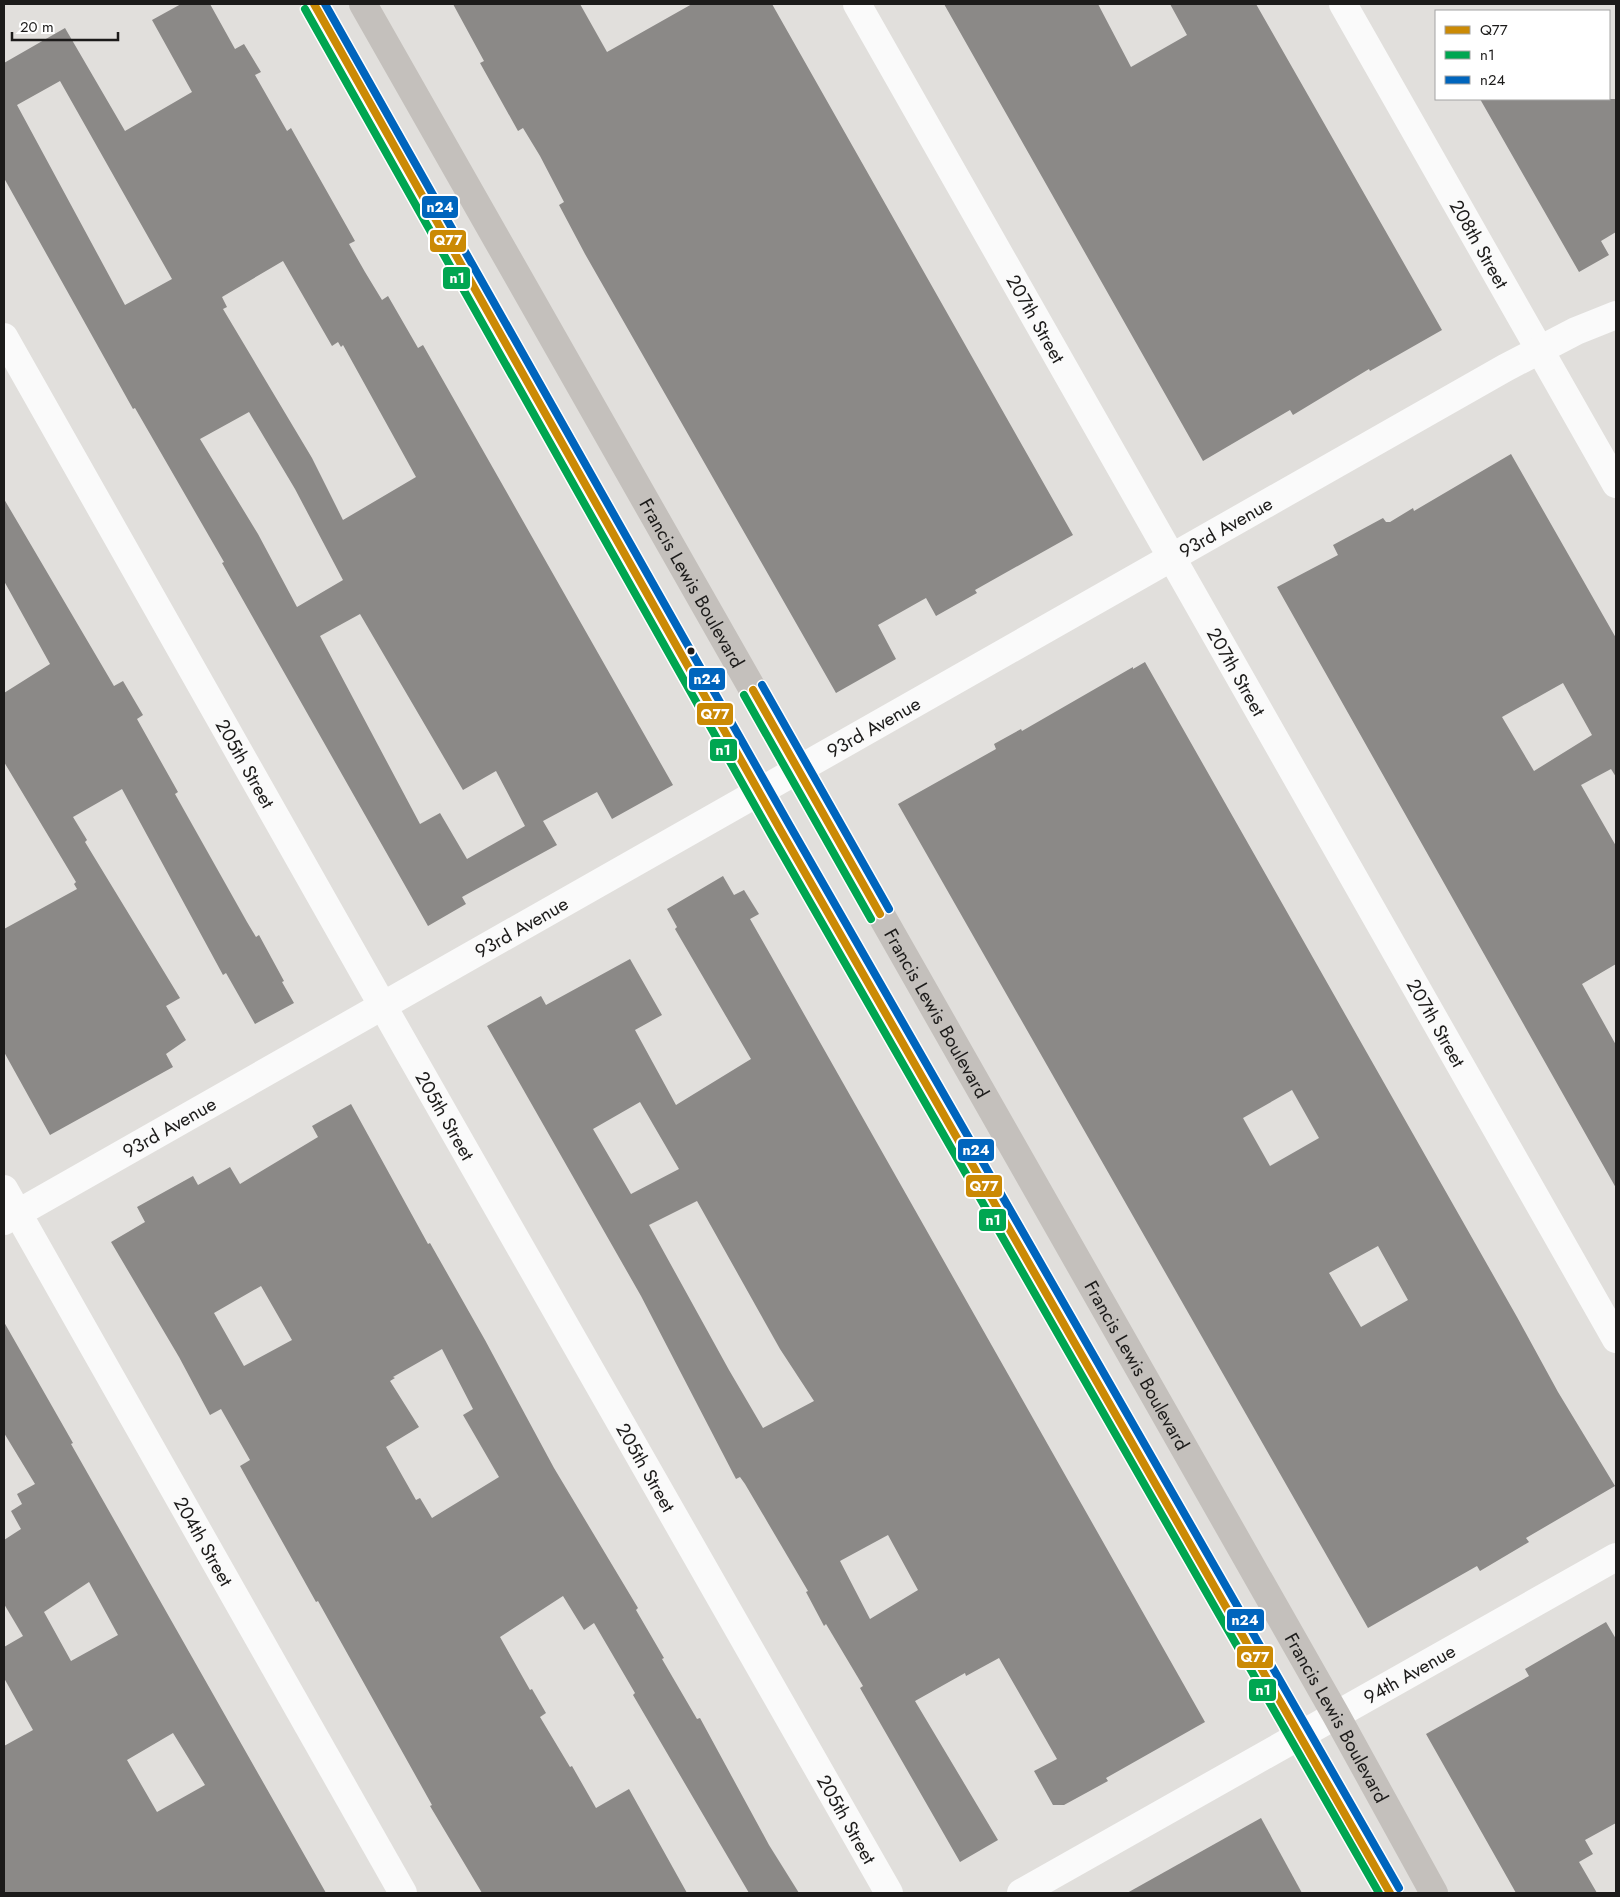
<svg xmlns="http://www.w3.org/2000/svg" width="1620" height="1897" viewBox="0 0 1620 1897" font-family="Jost,sans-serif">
  <rect width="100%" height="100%" fill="#e1dfdc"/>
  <g fill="#8b8987" fill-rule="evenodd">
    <path d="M 181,4 L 210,4 L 235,49 L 244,44 L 261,72 L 255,75 L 287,131 L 291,128 L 355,241 L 349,244 L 365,272 L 382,300 L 388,296 L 418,348 L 423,345 L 673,785 L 612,819 L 597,792 L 543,821 L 557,845 L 462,897 L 466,904 L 428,926 L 222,563 L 224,562 L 135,408 L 133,409 L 4,178 L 4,63 L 65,28 L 125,131 L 192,92 L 152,20 ZM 60,81 L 172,279 L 125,305 L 17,105 ZM 283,261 L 332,346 L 338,342 L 341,347 L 343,345 L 416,477 L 343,520 L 312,458 L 223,309 L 227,307 L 222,297 ZM 249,412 L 295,489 L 343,580 L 297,607 L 258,534 L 200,439 ZM 360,614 L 463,790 L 496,771 L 525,826 L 467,859 L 440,813 L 420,824 L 320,636 Z"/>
    <path d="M 453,4 L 580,4 L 607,52 L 692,4 L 772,4 L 1073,535 L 975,590 L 977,593 L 936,616 L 926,598 L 878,625 L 896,659 L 836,693 L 585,254 L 559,205 L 564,202 L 540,156 L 523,128 L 518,131 L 480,63 L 484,61 Z"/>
    <path d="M 944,4 L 1098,4 L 1131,67 L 1187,35 L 1170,4 L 1256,4 L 1442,330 L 1370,371 L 1369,369 L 1293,415 L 1290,410 L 1203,461 Z"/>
    <path d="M 1480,99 L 1616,99 L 1616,232 L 1601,241 L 1609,255 L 1579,272 Z"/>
    <path d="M 1511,454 L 1616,638 L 1616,777 L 1611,769 L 1581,785 L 1616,846 L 1616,964 L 1582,984 L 1616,1045 L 1616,1188 L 1277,587 L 1338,555 L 1333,545 L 1383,518 L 1386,522 L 1390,522 L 1413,508 L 1414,511 ZM 1563,683 L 1592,735 L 1534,771 L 1502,717 Z"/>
    <path d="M 4,499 L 114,686 L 123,681 L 143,715 L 137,719 L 178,792 L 175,794 L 247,922 L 256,937 L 259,935 L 284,981 L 282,982 L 294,1003 L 255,1024 L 226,973 L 223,975 L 122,789 L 73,817 L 87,840 L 85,842 L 180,998 L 166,1006 L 186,1040 L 166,1054 L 173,1067 L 50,1135 L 4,1052 L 4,929 L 77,889 L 74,884 L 76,882 L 4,762 L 4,693 L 50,664 L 4,581 Z"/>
    <path d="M 1145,662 L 1517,1317 L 1558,1392 L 1615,1486 L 1526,1538 L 1529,1542 L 1480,1571 L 1477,1566 L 1368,1628 L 898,804 L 996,749 L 994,744 L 1021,729 L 1022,731 L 1133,667 L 1133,669 ZM 1292,1090 L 1319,1138 L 1270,1166 L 1243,1118 ZM 1378,1246 L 1408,1300 L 1361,1327 L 1329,1273 Z"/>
    <path d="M 723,876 L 734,895 L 744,890 L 759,914 L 750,919 L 770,954 L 1205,1722 L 1106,1778 L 1108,1781 L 1064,1805 L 1053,1805 L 1034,1771 L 1057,1759 L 999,1658 L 966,1676 L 965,1673 L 915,1701 L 998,1840 L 960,1862 L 860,1688 L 863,1686 L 826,1624 L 824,1626 L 806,1592 L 808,1591 L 745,1484 L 740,1477 L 736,1479 L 641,1296 L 487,1026 L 541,996 L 546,1005 L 630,959 L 662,1015 L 635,1030 L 676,1105 L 751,1059 L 675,929 L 677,927 L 667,909 ZM 640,1102 L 679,1169 L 631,1194 L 593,1129 ZM 697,1201 L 780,1349 L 814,1401 L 763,1428 L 729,1370 L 649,1225 ZM 888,1535 L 918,1590 L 870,1619 L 840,1561 Z"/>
    <path d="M 351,1104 L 428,1244 L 430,1243 L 485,1340 L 554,1468 L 638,1608 L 636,1610 L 664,1658 L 662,1659 L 697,1719 L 700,1718 L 769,1845 L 799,1893 L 749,1893 L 633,1695 L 635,1693 L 594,1623 L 584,1630 L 563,1596 L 500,1637 L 530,1690 L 532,1689 L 546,1713 L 540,1717 L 570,1767 L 572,1766 L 596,1808 L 629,1789 L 687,1893 L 482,1893 L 430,1806 L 432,1805 L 318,1601 L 316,1602 L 240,1466 L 250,1460 L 221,1409 L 210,1415 L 179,1357 L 111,1242 L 145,1222 L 137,1207 L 193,1176 L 198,1185 L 230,1167 L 240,1184 L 318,1137 L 312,1126 ZM 261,1286 L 292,1340 L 244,1366 L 214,1313 ZM 442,1349 L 473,1409 L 463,1415 L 499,1477 L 432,1518 L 420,1498 L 416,1500 L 386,1447 L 419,1427 L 390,1381 L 395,1378 L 393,1377 Z"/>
    <path d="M 4,1322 L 73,1443 L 71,1444 L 326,1893 L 4,1893 L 4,1746 L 33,1730 L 4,1678 L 4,1647 L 23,1636 L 4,1604 L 4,1540 L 21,1529 L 11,1511 L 22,1504 L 17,1494 L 35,1484 L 4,1433 ZM 89,1582 L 118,1635 L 71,1661 L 44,1612 ZM 173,1733 L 205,1785 L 157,1812 L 127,1760 Z"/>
    <path d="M 1606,1622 L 1616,1639 L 1616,1823 L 1585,1840 L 1593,1854 L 1579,1862 L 1597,1893 L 1516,1893 L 1426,1734 L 1529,1676 L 1525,1669 Z"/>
    <path d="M 1261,1818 L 1302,1893 L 1127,1893 Z"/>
  </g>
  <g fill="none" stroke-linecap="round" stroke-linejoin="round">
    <g stroke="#fafafa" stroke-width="28">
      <path id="s1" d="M 857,4 L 1616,1339"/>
      <path id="s2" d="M 1343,4 L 1616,484"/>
      <path id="s3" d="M 4,337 L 406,1047 L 889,1893"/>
      <path id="s4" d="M 4,1189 L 403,1893"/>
      <path id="s5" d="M 4,1221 L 1505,368 L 1576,331 L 1616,315"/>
      <path id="s6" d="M 1021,1893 L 1616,1557"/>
    </g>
    <g stroke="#c4c0bc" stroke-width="28">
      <path d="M 314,4 L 781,831 L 1390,1893"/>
      <path id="s7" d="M 363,4 L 1336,1715 L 1434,1893"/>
    </g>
    <g stroke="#fff" stroke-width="11">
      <g id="bus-1">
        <path d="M 314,4 L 781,831 L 1390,1893"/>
        <path d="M 753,690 L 880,914"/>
      </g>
    </g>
    <g stroke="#fff" stroke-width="11">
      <g id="bus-2">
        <path d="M 305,9 L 772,836 L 1379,1893"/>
        <path d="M 744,695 L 871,919"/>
      </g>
    </g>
    <g stroke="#fff" stroke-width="11">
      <g id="bus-3">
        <path d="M 325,4 L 790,826 L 1399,1888"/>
        <path d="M 762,685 L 889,909"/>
      </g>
    </g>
    <use href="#bus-1" stroke="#cb8a05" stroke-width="8"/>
    <use href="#bus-2" stroke="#00a651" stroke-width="8"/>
    <use href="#bus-3" stroke="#0065bd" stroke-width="8"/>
  </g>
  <circle fill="#1c1b1a" stroke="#fff" stroke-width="2" cx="691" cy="651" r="4.5"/>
  <g text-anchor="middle" stroke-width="5" stroke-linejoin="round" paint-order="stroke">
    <g font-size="19" fill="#1c1b1a" stroke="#fff">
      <text dy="7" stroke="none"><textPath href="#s2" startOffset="276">208th Street</textPath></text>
      <text dy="7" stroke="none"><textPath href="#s1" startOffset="362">207th Street</textPath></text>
      <text dy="7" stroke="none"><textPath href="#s5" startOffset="1405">93rd Avenue</textPath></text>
      <text dy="7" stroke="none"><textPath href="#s7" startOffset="666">Francis Lewis Boulevard</textPath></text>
      <text dy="7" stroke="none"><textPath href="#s1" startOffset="768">207th Street</textPath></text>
      <text dy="7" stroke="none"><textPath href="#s5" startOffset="1000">93rd Avenue</textPath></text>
      <text dy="7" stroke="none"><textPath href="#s3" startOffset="490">205th Street</textPath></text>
      <text dy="7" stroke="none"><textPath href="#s5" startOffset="595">93rd Avenue</textPath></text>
      <text dy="7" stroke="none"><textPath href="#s7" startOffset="1161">Francis Lewis Boulevard</textPath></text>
      <text dy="7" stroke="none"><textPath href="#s1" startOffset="1172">207th Street</textPath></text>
      <text dy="7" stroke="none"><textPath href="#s3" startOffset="895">205th Street</textPath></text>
      <text dy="7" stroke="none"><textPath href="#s5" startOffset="190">93rd Avenue</textPath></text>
      <text dy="7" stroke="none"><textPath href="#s7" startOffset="1566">Francis Lewis Boulevard</textPath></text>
      <text dy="7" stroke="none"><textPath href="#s3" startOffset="1300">205th Street</textPath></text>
      <text dy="7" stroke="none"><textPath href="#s4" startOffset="405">204th Street</textPath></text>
      <text dy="7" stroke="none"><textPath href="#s6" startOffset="446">94th Avenue</textPath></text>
      <text dy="7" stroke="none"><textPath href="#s7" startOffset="1971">Francis Lewis Boulevard</textPath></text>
      <text dy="7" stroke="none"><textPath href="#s3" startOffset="1705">205th Street</textPath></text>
    </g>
  </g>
  <g stroke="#fff" stroke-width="2">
    <rect x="421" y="195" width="38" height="24" rx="5" fill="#0065bd"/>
    <rect x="429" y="229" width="38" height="24" rx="5" fill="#cb8a05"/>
    <rect x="442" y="266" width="29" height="24" rx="5" fill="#00a651"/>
    <rect x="688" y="667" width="38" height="24" rx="5" fill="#0065bd"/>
    <rect x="696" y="702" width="38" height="24" rx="5" fill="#cb8a05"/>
    <rect x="709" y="738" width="29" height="24" rx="5" fill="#00a651"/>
    <rect x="957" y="1138" width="38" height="24" rx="5" fill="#0065bd"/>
    <rect x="965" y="1174" width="38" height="24" rx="5" fill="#cb8a05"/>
    <rect x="978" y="1208" width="29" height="24" rx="5" fill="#00a651"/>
    <rect x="1226" y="1608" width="39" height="24" rx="5" fill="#0065bd"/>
    <rect x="1236" y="1645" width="38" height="24" rx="5" fill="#cb8a05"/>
    <rect x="1248" y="1678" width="29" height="24" rx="5" fill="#00a651"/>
  </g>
  <g font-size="14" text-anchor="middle" font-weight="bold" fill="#fff">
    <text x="440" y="212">n24</text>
    <text x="448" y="245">Q77</text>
    <text x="457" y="283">n1</text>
    <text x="707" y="684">n24</text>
    <text x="715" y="719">Q77</text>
    <text x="723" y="755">n1</text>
    <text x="976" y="1155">n24</text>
    <text x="984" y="1191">Q77</text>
    <text x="993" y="1225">n1</text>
    <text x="1245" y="1625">n24</text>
    <text x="1255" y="1662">Q77</text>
    <text x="1263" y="1695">n1</text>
  </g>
  <rect width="1620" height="1897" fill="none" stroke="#1c1b1a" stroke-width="10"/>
  <rect x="1435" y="10" width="175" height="90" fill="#ffffff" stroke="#a4a4a3"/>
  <rect x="1445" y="26" width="25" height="8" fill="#cb8a05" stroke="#a4a4a3"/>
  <text x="1480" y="35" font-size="15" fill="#1c1b1a">Q77</text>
  <rect x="1445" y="51" width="25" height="8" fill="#00a651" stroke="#a4a4a3"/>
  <text x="1480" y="60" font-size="15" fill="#1c1b1a">n1</text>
  <rect x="1445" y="76" width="25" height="8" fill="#0065bd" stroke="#a4a4a3"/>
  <text x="1480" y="85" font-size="15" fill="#1c1b1a">n24</text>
  <path d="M12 32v8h106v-8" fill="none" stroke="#1c1b1a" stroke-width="2.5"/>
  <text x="20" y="32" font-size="15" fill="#1c1b1a" stroke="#ffffff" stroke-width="4" paint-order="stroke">20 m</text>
</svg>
